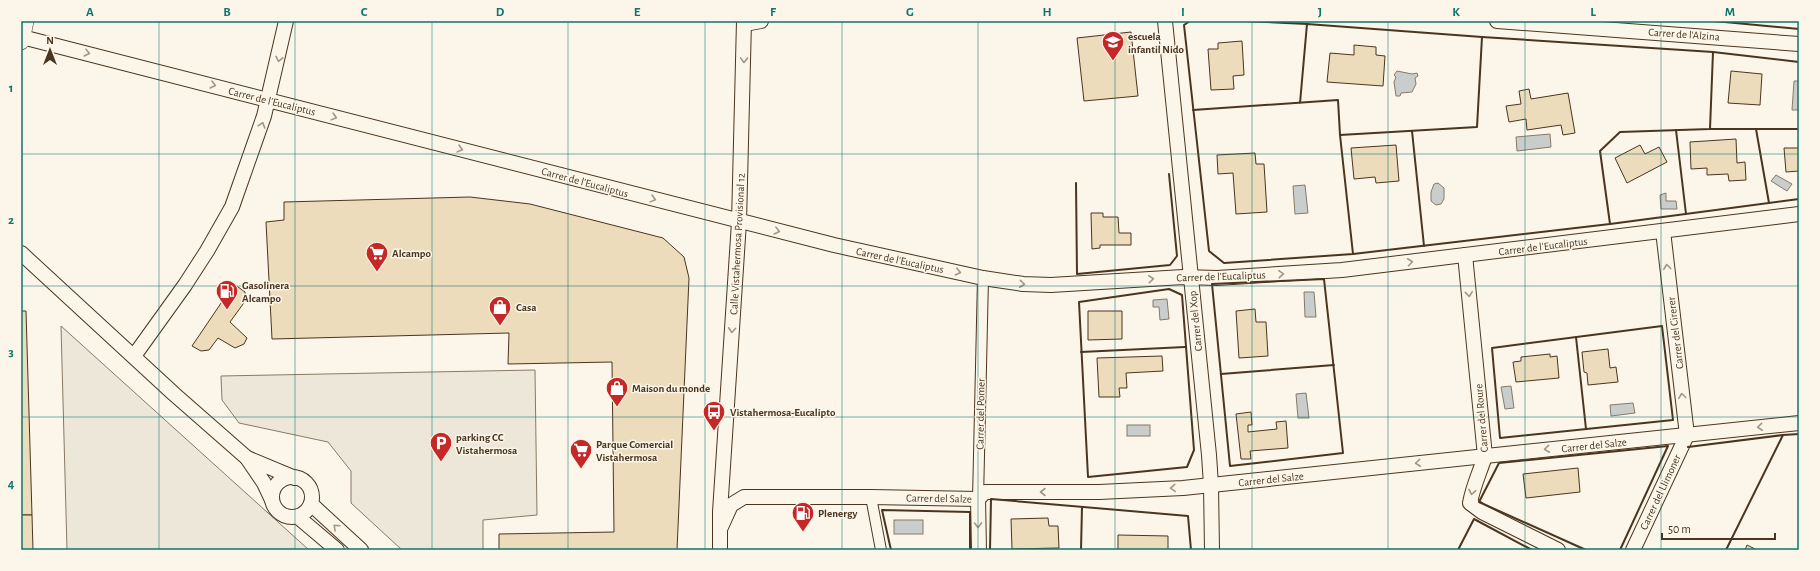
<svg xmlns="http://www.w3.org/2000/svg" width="1820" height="571" viewBox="0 0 1820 571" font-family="'Alegreya Sans',sans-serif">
  <rect width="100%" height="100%" fill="#fbf6e9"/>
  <g fill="#ede7d9" stroke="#887966">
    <path d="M 61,326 L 309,550 L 67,550 Z"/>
    <path d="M 535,370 L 537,515 L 483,520 L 483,550 L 402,550 L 351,503 L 351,471 L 328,442 L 239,423 L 222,400 L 221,376 Z"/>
  </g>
  <g fill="#c9cecd" stroke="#887966">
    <path d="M 1397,71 L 1412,74 L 1417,73 L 1418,76 L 1415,78 L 1416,84 L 1412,92 L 1401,93 L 1400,96 L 1396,96 L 1394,82 L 1396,77 L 1394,75 Z"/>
    <path d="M 1794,81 L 1799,81 L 1799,110 L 1792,110 Z"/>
    <path d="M 1550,134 L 1551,147 L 1517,151 L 1516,137 Z"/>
    <path d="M 1776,175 L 1792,184 L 1787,191 L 1771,181 Z"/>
    <path d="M 1438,183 L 1444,188 L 1444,199 L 1441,204 L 1436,205 L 1431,201 L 1431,192 L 1434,184 Z"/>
    <path d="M 1305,185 L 1308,213 L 1295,214 L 1293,186 Z"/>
    <path d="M 1666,193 L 1666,201 L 1676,201 L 1677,209 L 1661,209 L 1660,195 Z"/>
    <path d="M 1304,292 L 1314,292 L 1316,317 L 1305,317 Z"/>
    <path d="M 1167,299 L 1169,319 L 1160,320 L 1159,307 L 1153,307 L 1153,300 Z"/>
    <path d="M 1511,386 L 1514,408 L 1505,409 L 1501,387 Z"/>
    <path d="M 1306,393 L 1309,418 L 1298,418 L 1296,394 Z"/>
    <path d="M 1633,403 L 1635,413 L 1611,416 L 1610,405 Z"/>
    <rect x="1127" y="425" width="23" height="11"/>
    <rect x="894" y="520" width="29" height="14"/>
  </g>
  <g fill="#ecdcbc" stroke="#4a3520">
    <path d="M 1131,32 L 1138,96 L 1084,101 L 1077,38 Z"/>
    <path d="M 1242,41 L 1244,75 L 1233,76 L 1234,89 L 1211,90 L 1208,49 L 1218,49 L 1218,43 Z"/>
    <path d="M 1354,45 L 1376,47 L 1376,55 L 1385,56 L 1383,86 L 1327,82 L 1330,53 L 1354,55 Z"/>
    <path d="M 1731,71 L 1762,74 L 1760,105 L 1728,103 Z"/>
    <path d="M 1529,89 L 1531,99 L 1568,93 L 1575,133 L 1563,135 L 1561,125 L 1527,130 L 1526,119 L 1509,122 L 1506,106 L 1521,104 L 1519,91 Z"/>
    <path d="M 1736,139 L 1737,163 L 1745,162 L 1746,180 L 1729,181 L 1728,174 L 1707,175 L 1707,168 L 1691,169 L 1690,142 Z"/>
    <path d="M 1396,145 L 1399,181 L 1376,183 L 1375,177 L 1354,179 L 1351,148 Z"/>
    <path d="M 1640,145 L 1645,154 L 1659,147 L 1667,162 L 1627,183 L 1615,158 Z"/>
    <path d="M 1784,148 L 1799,148 L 1799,171 L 1786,172 Z"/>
    <path d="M 1255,153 L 1256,164 L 1264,164 L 1267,212 L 1236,214 L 1233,173 L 1218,174 L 1217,155 Z"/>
    <path d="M 470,197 L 530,204 L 663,238 L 684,257 L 689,278 L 677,550 L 499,550 L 499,534 L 614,532 L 612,362 L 508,364 L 509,333 L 272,339 L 266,222 L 284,220 L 284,202 Z"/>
    <path d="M 1091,213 L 1103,213 L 1103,217 L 1118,217 L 1119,233 L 1131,233 L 1131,245 L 1100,245 L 1100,248 L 1092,249 Z"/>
    <path d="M 234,284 L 245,292 L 246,300 L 230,322 L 247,338 L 244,344 L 235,348 L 218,338 L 209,350 L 201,351 L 192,346 Z"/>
    <path d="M 1255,309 L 1256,322 L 1266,322 L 1268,356 L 1239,358 L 1236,311 Z"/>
    <path d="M 21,311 L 26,311 L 32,515 L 21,515 Z"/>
    <path d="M 1088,311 L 1122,311 L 1122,339 L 1088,340 Z"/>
    <path d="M 1608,349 L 1610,368 L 1616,367 L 1618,382 L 1588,385 L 1587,373 L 1584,372 L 1582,352 Z"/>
    <path d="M 1550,354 L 1550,357 L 1557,356 L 1559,378 L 1516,382 L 1513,362 L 1521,361 L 1521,357 Z"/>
    <path d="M 1162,356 L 1163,371 L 1126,373 L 1127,388 L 1119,388 L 1120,397 L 1099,397 L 1097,358 Z"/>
    <path d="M 1251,412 L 1252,425 L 1248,425 L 1248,432 L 1277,429 L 1276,422 L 1286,421 L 1288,448 L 1250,451 L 1251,459 L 1241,459 L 1236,414 Z"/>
    <path d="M 1578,468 L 1580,492 L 1526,498 L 1523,474 Z"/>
    <path d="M 21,515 L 32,515 L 33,550 L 21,550 Z"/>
    <path d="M 1048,518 L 1049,526 L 1058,526 L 1059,548 L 1012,549 L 1011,519 Z"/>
    <path d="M 1118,535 L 1168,536 L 1168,550 L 1118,550 Z"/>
    <path d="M 1747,545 L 1757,550 L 1745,550 Z"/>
  </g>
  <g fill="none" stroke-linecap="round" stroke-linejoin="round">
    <g stroke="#4a3520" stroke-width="12">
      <g id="pedestrian">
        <path d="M 871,497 L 881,550"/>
        <path d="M 978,499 L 983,278"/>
      </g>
    </g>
    <g stroke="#4a3520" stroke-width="16">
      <g id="minor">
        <path d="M 1165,21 L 1209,455 L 1211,485 L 1212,550"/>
        <path d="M 1497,21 L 1799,44"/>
        <path d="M 745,24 L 761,21"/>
        <path d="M 22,37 L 834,245 L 983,278 L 1023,284 L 1051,285 L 1183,277 L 1217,278 L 1342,270 L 1799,214"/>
        <path d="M 21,253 L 174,394 L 247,458"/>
        <path d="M 1465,255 L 1485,456 C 1480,472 1473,486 1470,503 L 1482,512 L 1558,550"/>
        <path d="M 134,356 L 185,285 L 207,251 L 232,207 L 264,116 L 286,21"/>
        <circle cx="292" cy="497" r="20"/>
        <path d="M 978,499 L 979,550"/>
        <path d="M 272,500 L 264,483 L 247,458 L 295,478"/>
        <path d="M 311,504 L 361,550"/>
        <path d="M 298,517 L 337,550"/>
        <path d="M 721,527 L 731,505 L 744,497 L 871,497 L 978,499 L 985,492 L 1099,492 L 1183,488 L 1799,423"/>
        <path d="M 720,550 L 720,512 L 739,222 L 744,21"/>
        <path d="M 1633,550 L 1687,435 L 1663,231"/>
      </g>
    </g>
    <g stroke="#4a3520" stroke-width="18">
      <path id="tertiary" d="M 21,41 L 25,21"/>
    </g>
    <use href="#pedestrian" stroke="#fbf6e9" stroke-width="10"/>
    <use href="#minor" stroke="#fbf6e9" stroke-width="14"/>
    <use href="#tertiary" stroke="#fbf6e9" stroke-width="17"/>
    <g stroke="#4a3520" stroke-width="2">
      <path d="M 1190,21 L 1184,25 L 1209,251 L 1224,263 L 1353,254 L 1610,224 L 1600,151 L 1620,132 L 1710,129 L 1713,52 L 1482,37"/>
      <path d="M 1245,21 L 1307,24"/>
      <path d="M 1714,21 L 1799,29"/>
      <path d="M 1713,52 L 1799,62"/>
      <path d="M 1193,110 L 1338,100 L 1340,135 L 1477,127 L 1482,37 L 1307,24 L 1300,103"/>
      <path d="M 1710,129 L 1799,129"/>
      <path d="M 1756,129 L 1769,203"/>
      <path d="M 1676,130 L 1686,214"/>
      <path d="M 1412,131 L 1424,246"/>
      <path d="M 1340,135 L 1353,254"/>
      <path d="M 1076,183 L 1077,274 L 1170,265 L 1177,256 L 1169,174"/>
      <path d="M 1610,224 L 1799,199"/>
      <path d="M 1324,279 L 1343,453 L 1230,466 L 1212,284 Z"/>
      <path d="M 1169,289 L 1182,295 L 1194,450 L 1187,467 L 1088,477 L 1079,302 Z"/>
      <path d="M 1662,326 L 1673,420 L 1500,438 L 1492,348 Z"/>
      <path d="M 1576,337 L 1586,429"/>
      <path d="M 1081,352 L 1185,347"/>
      <path d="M 1221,374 L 1334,365"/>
      <path d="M 1688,447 L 1783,435"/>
      <path d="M 891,550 L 882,510 L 970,512 L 970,550"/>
      <path d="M 990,550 L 991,499 L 1188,516 L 1191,550"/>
      <path d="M 1081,550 L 1082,507"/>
      <path d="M 1458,550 L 1474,519 L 1532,550"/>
      <path d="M 1586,550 L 1479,502 L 1499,463 L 1668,446 L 1620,550"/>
      <path d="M 1726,550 L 1783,435 L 1799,434"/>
    </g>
  </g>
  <defs><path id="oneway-chevron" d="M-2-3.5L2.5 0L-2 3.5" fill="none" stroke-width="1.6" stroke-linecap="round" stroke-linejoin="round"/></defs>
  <g stroke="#a29684">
    <use href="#oneway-chevron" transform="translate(87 53) rotate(14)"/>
    <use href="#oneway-chevron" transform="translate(279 59) rotate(102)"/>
    <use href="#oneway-chevron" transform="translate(744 60) rotate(92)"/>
    <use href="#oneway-chevron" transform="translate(213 85) rotate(14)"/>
    <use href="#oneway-chevron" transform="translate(334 117) rotate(15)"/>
    <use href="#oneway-chevron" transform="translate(262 125) rotate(-72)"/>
    <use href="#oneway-chevron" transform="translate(460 149) rotate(15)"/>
    <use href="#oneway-chevron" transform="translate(653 199) rotate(15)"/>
    <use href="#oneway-chevron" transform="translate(777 231) rotate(14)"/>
    <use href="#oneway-chevron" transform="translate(1410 262) rotate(-7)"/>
    <use href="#oneway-chevron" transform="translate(1667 267) rotate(-97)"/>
    <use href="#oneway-chevron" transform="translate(958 272) rotate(12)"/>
    <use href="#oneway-chevron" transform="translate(1281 274) rotate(-4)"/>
    <use href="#oneway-chevron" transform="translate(1151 279) rotate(-5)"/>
    <use href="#oneway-chevron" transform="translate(1022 284) rotate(6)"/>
    <use href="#oneway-chevron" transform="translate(1469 294) rotate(84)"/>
    <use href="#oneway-chevron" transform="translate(732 330) rotate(94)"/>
    <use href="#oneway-chevron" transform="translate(1682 396) rotate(-97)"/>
    <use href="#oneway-chevron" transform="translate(1760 427) rotate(174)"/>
    <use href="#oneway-chevron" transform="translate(1547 449) rotate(174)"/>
    <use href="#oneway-chevron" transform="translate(1418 463) rotate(174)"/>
    <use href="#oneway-chevron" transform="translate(1173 488) rotate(177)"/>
    <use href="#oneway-chevron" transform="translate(1043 492) rotate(180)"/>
    <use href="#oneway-chevron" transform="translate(1472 492) rotate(101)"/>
    <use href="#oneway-chevron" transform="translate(978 525) rotate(89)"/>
    <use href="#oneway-chevron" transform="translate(336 527) rotate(-137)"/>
  </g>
  <path fill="none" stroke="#0f766e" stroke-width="1" stroke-opacity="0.55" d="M 159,21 L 159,550M 295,21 L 295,550M 432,21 L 432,550M 568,21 L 568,550M 705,21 L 705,550M 842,21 L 842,550M 978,21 L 978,550M 1115,21 L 1115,550M 1252,21 L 1252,550M 1388,21 L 1388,550M 1525,21 L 1525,550M 1661,21 L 1661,550M 21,154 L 1799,154M 21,286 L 1799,286M 21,417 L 1799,417"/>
  <defs>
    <g id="school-pin" transform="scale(1.15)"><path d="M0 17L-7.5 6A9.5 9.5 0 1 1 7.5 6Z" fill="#c62828" stroke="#fbf6e9"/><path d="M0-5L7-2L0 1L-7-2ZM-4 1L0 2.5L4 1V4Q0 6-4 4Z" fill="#fff"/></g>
    <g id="supermarket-pin" transform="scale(1.15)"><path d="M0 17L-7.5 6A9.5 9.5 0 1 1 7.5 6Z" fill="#c62828" stroke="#fbf6e9"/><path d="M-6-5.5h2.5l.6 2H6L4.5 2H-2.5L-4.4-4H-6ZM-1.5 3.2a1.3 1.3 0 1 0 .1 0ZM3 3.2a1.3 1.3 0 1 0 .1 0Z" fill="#fff"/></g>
    <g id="fuel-pin" transform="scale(1.15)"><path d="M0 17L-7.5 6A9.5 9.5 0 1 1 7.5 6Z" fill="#c62828" stroke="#fbf6e9"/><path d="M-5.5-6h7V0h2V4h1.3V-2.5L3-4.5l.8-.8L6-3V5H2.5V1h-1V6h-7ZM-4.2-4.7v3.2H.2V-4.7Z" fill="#fff"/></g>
    <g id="shop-pin" transform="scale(1.15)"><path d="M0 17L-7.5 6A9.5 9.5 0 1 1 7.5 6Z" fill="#c62828" stroke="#fbf6e9"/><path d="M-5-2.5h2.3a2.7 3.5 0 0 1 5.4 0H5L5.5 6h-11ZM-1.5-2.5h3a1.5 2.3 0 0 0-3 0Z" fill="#fff"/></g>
    <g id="bus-pin" transform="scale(1.15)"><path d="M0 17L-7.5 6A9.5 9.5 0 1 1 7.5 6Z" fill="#c62828" stroke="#fbf6e9"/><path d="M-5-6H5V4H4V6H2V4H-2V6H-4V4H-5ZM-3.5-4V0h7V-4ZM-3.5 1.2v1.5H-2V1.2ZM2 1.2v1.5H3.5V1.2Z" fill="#fff"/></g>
    <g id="parking-pin" transform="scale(1.15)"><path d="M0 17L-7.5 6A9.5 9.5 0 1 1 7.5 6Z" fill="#c62828" stroke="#fbf6e9"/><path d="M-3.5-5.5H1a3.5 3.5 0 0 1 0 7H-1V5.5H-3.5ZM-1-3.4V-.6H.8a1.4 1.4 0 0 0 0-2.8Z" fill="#fff"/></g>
  </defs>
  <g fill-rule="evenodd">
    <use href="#school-pin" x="1113" y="42"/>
    <use href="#supermarket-pin" x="377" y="253"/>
    <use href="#fuel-pin" x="227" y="291"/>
    <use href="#shop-pin" x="500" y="307"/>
    <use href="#shop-pin" x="617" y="388"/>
    <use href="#bus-pin" x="714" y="412"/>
    <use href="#parking-pin" x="441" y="443"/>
    <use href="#supermarket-pin" x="581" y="450"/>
    <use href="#fuel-pin" x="803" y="513"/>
  </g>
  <g text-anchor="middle" stroke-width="3" stroke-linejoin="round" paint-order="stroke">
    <g font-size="11" fill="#4a3520" stroke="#fbf6e9">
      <text transform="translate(1684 34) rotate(4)" y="4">Carrer de l'Alzina</text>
      <text transform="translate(272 101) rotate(14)" y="4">Carrer de l'Eucaliptus</text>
      <text transform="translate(585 182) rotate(15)" y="4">Carrer de l'Eucaliptus</text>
      <text transform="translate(737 244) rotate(-87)" y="4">Calle Vistahermosa Provisional 12</text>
      <text transform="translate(1543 246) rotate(-7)" y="4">Carrer de l'Eucaliptus</text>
      <text transform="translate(900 260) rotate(12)" y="4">Carrer de l'Eucaliptus</text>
      <text transform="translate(1221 276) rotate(-2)" y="4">Carrer de l'Eucaliptus</text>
      <text transform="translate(1195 321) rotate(-96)" y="4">Carrer del Xop</text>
      <text transform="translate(1675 333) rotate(-97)" y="4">Carrer del Cirerer</text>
      <text transform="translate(980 414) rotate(-89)" y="4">Carrer del Pomer</text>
      <text transform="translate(1481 418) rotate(-95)" y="4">Carrer del Roure</text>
      <text transform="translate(1594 445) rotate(-6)" y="4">Carrer del Salze</text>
      <text transform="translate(1271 479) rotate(-6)" y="4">Carrer del Salze</text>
      <text transform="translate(1660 492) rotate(-65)" y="4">Carrer del Llimoner</text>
      <text transform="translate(939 498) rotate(1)" y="4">Carrer del Salze</text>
    </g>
    <g font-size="11" font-weight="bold" fill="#4a3520" stroke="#fbf6e9" text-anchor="start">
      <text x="1128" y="40">escuela<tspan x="1128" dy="13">infantil Nido</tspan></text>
      <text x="392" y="257">Alcampo</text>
      <text x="242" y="289">Gasolinera<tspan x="242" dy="13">Alcampo</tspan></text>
      <text x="516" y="311">Casa</text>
      <text x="632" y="392">Maison du monde</text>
      <text x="730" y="416">Vistahermosa-Eucalipto</text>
      <text x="456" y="441">parking CC<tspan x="456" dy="13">Vistahermosa</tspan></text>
      <text x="596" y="448">Parque Comercial<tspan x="596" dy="13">Vistahermosa</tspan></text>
      <text x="818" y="517">Plenergy</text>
    </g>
  </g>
  <rect width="1820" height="571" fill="none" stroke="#fbf6e9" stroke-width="44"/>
  <g transform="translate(50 50)" stroke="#fbf6e9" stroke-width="3" paint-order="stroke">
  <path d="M0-3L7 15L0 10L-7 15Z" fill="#4a3520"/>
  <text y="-6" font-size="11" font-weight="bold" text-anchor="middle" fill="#4a3520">N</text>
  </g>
  <path d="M1662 533v6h113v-6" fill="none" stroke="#4a3520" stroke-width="2"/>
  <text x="1668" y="533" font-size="12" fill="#4a3520" stroke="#fbf6e9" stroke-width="3" paint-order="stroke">50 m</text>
  <rect x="22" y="22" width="1776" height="527" fill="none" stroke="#0f766e" stroke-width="1.5"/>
  <g font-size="13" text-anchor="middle" font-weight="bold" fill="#0f766e">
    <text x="90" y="16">A</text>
    <text x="227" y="16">B</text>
    <text x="364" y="16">C</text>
    <text x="500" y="16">D</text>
    <text x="637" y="16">E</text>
    <text x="773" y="16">F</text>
    <text x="910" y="16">G</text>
    <text x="1047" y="16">H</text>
    <text x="1183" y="16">I</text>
    <text x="1320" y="16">J</text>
    <text x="1456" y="16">K</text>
    <text x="1593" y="16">L</text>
    <text x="1730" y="16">M</text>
    <text x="11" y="92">1</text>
    <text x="11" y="224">2</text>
    <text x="11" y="356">3</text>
    <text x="11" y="488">4</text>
  </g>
</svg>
